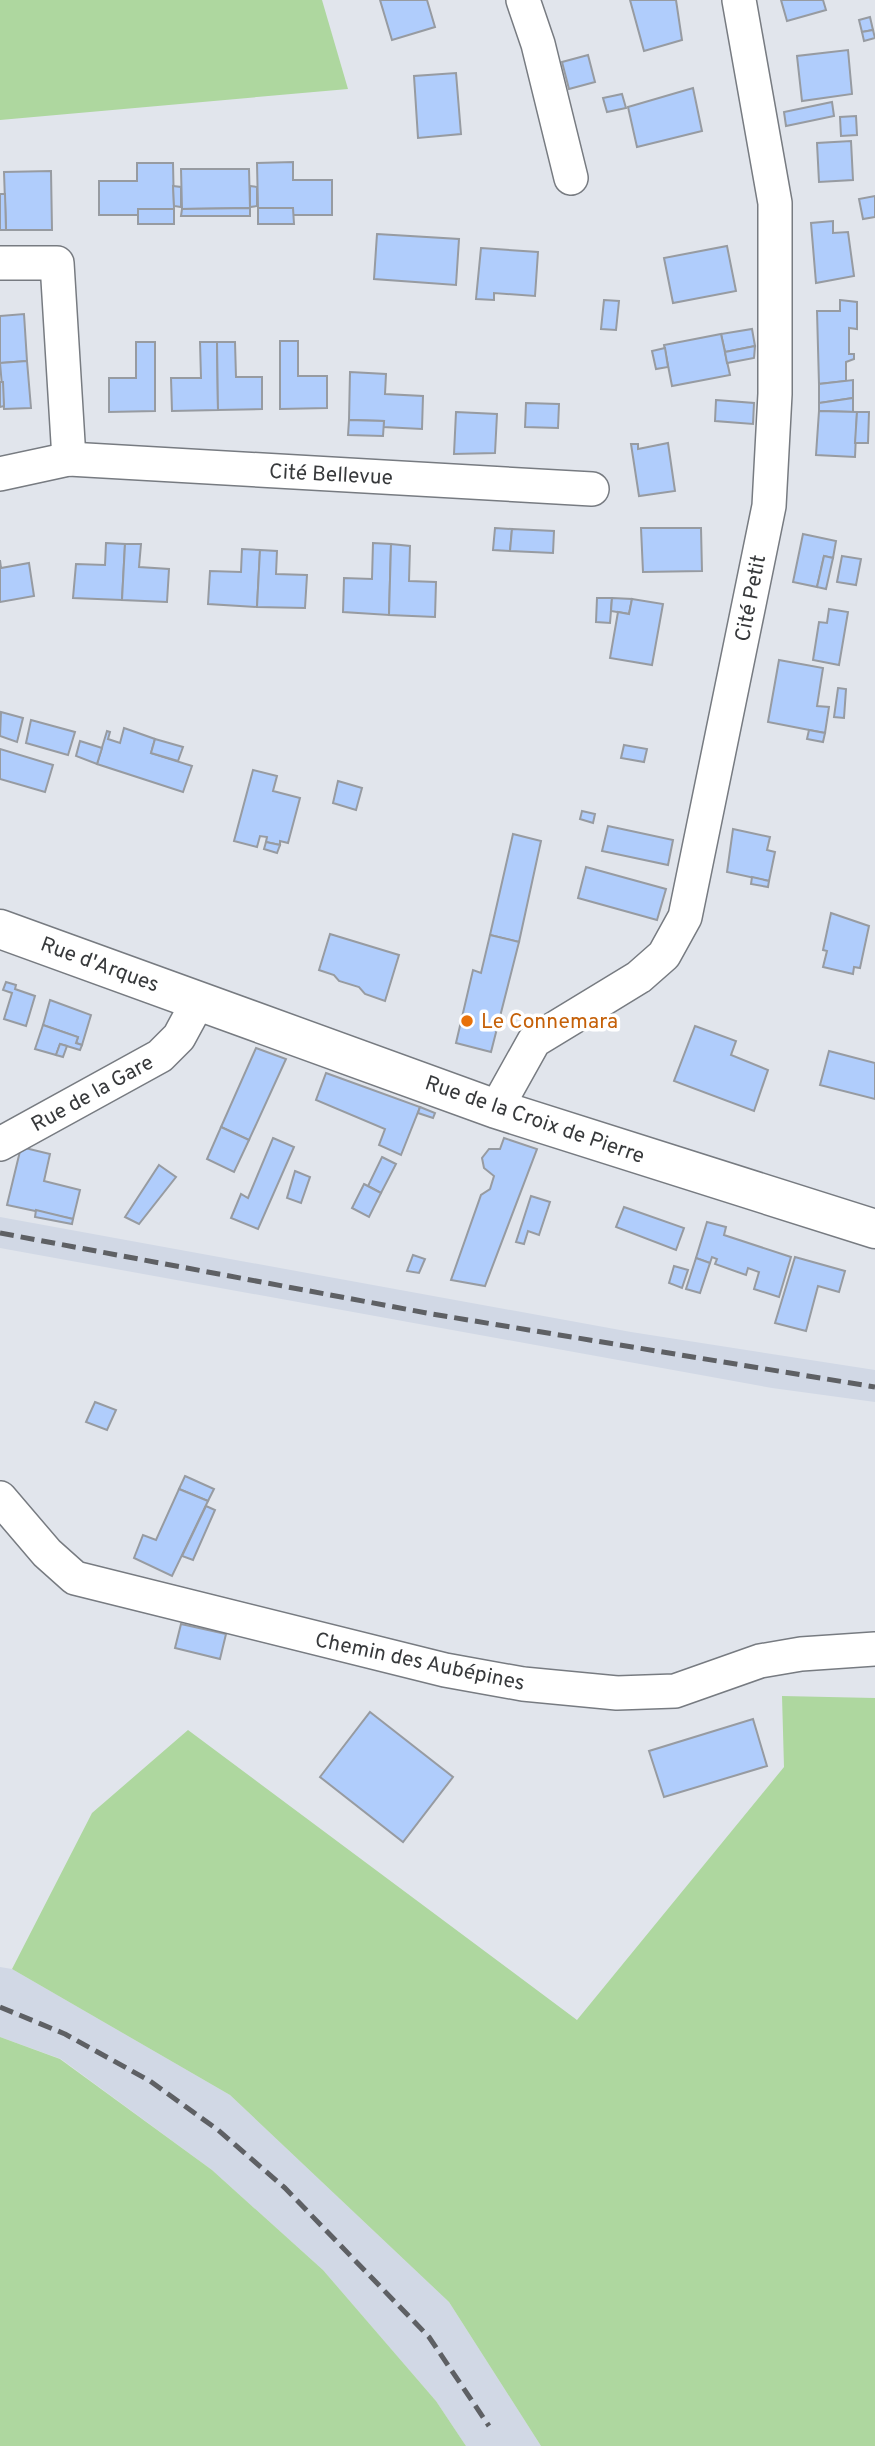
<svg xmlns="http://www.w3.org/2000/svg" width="875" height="2446" viewBox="0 0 875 2446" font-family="Overpass,sans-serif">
  <rect width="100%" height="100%" fill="#e1e5ec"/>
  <g fill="#d1d8e5">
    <path d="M 0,1217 L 631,1332 L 875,1370 L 875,1402 L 772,1388 L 0,1248 Z"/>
    <path d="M 0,1967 L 12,1969 L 230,2095 L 449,2302 L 541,2446 L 466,2446 L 436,2401 L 323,2270 L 212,2170 L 61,2059 L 0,2037 Z"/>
  </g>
  <g fill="#aed79f">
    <path d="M 0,0 L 322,0 L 348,89 L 0,120 Z"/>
    <path d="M 782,1696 L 875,1698 L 875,2446 L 541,2446 L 449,2302 L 230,2095 L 12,1969 L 92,1813 L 188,1730 L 577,2020 L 784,1767 Z"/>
    <path d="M 0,2037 L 60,2059 L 212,2170 L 323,2270 L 436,2401 L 466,2446 L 0,2446 Z"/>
  </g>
  <g fill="#b0cdfc" stroke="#979ba1" stroke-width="2">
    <path d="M 380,0 L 427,0 L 435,27 L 392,40 Z"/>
    <path d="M 630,0 L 676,0 L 682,40 L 644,51 Z"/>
    <path d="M 781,0 L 823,0 L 826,10 L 787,21 Z"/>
    <path d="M 870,17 L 873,30 L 862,32 L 859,20 Z"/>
    <path d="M 873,30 L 875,38 L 864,41 L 862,32 Z"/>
    <path d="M 848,50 L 852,94 L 802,101 L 797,56 Z"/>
    <path d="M 588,55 L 595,82 L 569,89 L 562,62 Z"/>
    <path d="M 456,73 L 461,134 L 418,138 L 414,76 Z"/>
    <path d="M 693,88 L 702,131 L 637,147 L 628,107 Z"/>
    <path d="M 622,94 L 626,108 L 607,112 L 603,98 Z"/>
    <path d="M 832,102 L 834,116 L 786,126 L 784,112 Z"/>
    <path d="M 856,116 L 857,135 L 841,136 L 840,117 Z"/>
    <path d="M 851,141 L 853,180 L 819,182 L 817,143 Z"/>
    <path d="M 293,162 L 293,180 L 332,180 L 332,215 L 293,215 L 293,208 L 258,208 L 257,163 Z"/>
    <path d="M 137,163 L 173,163 L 174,209 L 138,209 L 138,215 L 99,215 L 99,181 L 137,181 Z"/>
    <path d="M 181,169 L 249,169 L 250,208 L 182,209 Z"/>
    <path d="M 51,171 L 52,230 L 6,230 L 4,172 Z"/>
    <path d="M 173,186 L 181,187 L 181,207 L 174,206 Z"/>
    <path d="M 250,186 L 257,187 L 257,206 L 250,207 Z"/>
    <path d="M 0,194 L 5,194 L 6,230 L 0,230 Z"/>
    <path d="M 875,196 L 875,217 L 863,219 L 859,199 Z"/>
    <path d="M 250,208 L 250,216 L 181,216 L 182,209 Z"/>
    <path d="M 258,208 L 293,208 L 294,224 L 258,224 Z"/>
    <rect x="138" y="209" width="36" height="15"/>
    <path d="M 833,221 L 833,233 L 848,232 L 854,276 L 816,283 L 811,223 Z"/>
    <path d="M 377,234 L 459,239 L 456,285 L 374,279 Z"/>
    <path d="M 727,246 L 736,291 L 673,303 L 664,258 Z"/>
    <path d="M 481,248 L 538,252 L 535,296 L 494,293 L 494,300 L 476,299 Z"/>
    <path d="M 604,300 L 619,301 L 616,330 L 601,329 Z"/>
    <path d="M 840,300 L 857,302 L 857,329 L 849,328 L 849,354 L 854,354 L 854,359 L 846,362 L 846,381 L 819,384 L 817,311 L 840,311 Z"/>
    <path d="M 24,314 L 27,361 L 0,363 L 0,316 Z"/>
    <path d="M 752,329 L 755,346 L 725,352 L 721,334 Z"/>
    <path d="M 721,334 L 730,375 L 672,386 L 664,345 Z"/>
    <path d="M 280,341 L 298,341 L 298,376 L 327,376 L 327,408 L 280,409 Z"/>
    <path d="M 136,342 L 155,342 L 155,411 L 109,412 L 109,378 L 136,378 Z"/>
    <path d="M 200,342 L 217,342 L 218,410 L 172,411 L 171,378 L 201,378 Z"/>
    <path d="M 217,342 L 235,342 L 236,377 L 262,377 L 262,409 L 218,410 Z"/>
    <path d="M 755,346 L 754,358 L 727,363 L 725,352 Z"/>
    <path d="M 665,348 L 668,367 L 656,369 L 652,351 Z"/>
    <path d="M 27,361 L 31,408 L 4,409 L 0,363 Z"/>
    <path d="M 350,372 L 386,374 L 385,394 L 423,396 L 422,429 L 383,427 L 384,421 L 349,420 Z"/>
    <path d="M 853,380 L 853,398 L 819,403 L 819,384 Z"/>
    <path d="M 0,382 L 3,382 L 4,406 L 0,407 Z"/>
    <path d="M 853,398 L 853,412 L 819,411 L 819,403 Z"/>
    <path d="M 716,400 L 754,403 L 753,424 L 715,421 Z"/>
    <path d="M 526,403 L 559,404 L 558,428 L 525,427 Z"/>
    <path d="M 819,411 L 857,412 L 855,457 L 816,455 Z"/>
    <path d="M 456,412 L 497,414 L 495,453 L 454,454 Z"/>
    <path d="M 857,412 L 869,412 L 868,443 L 855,443 Z"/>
    <path d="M 349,420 L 384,421 L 383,436 L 348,435 Z"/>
    <path d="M 668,443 L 675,491 L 639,496 L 631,444 L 638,444 L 638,449 Z"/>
    <path d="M 495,528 L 512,529 L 510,551 L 493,550 Z"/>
    <path d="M 641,528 L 701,528 L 702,571 L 643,572 Z"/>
    <path d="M 512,529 L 554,531 L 553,553 L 510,551 Z"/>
    <path d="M 803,534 L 836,541 L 833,558 L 824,556 L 817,587 L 793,582 Z"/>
    <path d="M 106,543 L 125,544 L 122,600 L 73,598 L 76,564 L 105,565 Z"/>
    <path d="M 373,543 L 391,544 L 389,615 L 343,612 L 344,578 L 372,579 Z"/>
    <path d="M 125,544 L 141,544 L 139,567 L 169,569 L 167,602 L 122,600 Z"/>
    <path d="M 391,544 L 410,546 L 409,581 L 436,582 L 435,617 L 389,615 Z"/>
    <path d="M 242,549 L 260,550 L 257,607 L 208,604 L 210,571 L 241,572 Z"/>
    <path d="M 260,550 L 277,551 L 276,574 L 307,575 L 305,608 L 257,607 Z"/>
    <path d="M 824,556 L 833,558 L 826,589 L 817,587 Z"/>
    <path d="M 842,556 L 861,559 L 856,585 L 837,582 Z"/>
    <path d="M 0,560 L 1,568 L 29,563 L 34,596 L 0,602 Z"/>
    <path d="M 597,598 L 612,598 L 610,623 L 596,622 Z"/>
    <path d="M 612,598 L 632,599 L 629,614 L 611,611 Z"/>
    <path d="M 632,599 L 663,604 L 652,665 L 610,658 L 618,612 L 629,614 Z"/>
    <path d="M 829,609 L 848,612 L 839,665 L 813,660 L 819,622 L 827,623 Z"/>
    <path d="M 779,660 L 823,668 L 817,706 L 829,707 L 825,733 L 768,722 Z"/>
    <path d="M 838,688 L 846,689 L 844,718 L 834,717 Z"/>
    <path d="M 1,712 L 23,718 L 17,742 L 0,736 Z"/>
    <path d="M 31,720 L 75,732 L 68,755 L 26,743 Z"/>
    <path d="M 124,728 L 155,739 L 151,753 L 192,766 L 183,792 L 97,764 L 107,731 L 110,732 L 108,739 L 120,743 Z"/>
    <path d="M 809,730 L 825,733 L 823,742 L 807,739 Z"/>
    <path d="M 155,739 L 183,747 L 178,761 L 151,753 Z"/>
    <path d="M 80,741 L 102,748 L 97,764 L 76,756 Z"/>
    <path d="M 624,745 L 647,749 L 644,762 L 621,758 Z"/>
    <path d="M 0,749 L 53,765 L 45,792 L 0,779 Z"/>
    <path d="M 253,770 L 277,776 L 273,791 L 300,798 L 288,843 L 280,841 L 280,845 L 266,842 L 267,837 L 260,836 L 257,847 L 234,841 Z"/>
    <path d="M 338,781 L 362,788 L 356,810 L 333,803 Z"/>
    <path d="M 582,811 L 595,814 L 593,823 L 580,819 Z"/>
    <path d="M 608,826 L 673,840 L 668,865 L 602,851 Z"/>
    <path d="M 733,829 L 770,837 L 767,850 L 775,852 L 769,881 L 727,872 Z"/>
    <path d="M 513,834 L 541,841 L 519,942 L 490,935 Z"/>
    <path d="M 266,842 L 280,845 L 277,853 L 264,849 Z"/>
    <path d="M 586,867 L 666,889 L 657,920 L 578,898 Z"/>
    <path d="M 752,877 L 769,881 L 768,887 L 751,884 Z"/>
    <path d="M 831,913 L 869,926 L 860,968 L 854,967 L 853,974 L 823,967 L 827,951 L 823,950 Z"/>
    <path d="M 330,934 L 399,955 L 385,1001 L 365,994 L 359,987 L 339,981 L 334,975 L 319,970 Z"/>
    <path d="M 490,935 L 519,942 L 491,1052 L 456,1043 L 473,970 L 481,973 Z"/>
    <path d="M 6,982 L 16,985 L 15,989 L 35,996 L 26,1026 L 4,1019 L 12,993 L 3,990 Z"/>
    <path d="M 50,1000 L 91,1015 L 82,1045 L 76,1043 L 78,1037 L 43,1025 Z"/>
    <path d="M 43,1025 L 78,1037 L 76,1043 L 82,1045 L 80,1050 L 60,1044 L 56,1055 L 35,1049 Z"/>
    <path d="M 695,1026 L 736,1041 L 731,1055 L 768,1070 L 754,1111 L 674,1081 Z"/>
    <path d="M 60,1044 L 67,1046 L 63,1057 L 56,1055 Z"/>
    <path d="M 256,1048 L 286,1059 L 249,1140 L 221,1127 Z"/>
    <path d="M 829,1051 L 875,1063 L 875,1099 L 820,1085 Z"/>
    <path d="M 326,1073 L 420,1107 L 401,1155 L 379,1145 L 385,1129 L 316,1100 Z"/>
    <path d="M 420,1107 L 435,1113 L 433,1118 L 418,1113 Z"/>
    <path d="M 221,1127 L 249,1140 L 234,1172 L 207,1159 Z"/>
    <path d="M 273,1138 L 294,1147 L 258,1229 L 231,1218 L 241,1194 L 248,1198 Z"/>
    <path d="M 504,1138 L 537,1149 L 485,1286 L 451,1280 L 481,1195 L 490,1189 L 494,1176 L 484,1168 L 482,1158 L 489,1149 L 500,1149 Z"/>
    <path d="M 21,1147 L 50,1154 L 44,1181 L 80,1190 L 73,1219 L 7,1205 Z"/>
    <path d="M 382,1157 L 396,1164 L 381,1193 L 368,1186 Z"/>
    <path d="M 159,1165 L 176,1177 L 139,1224 L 125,1217 Z"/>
    <path d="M 295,1171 L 310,1177 L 301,1203 L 287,1198 Z"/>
    <path d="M 364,1184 L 381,1193 L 369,1217 L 352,1208 Z"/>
    <path d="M 531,1196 L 550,1202 L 539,1235 L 528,1231 L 524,1244 L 516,1242 Z"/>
    <path d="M 624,1207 L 684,1228 L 676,1250 L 616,1227 Z"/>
    <path d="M 36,1210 L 73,1219 L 72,1224 L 35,1217 Z"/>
    <path d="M 707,1222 L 726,1227 L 724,1235 L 791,1257 L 779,1297 L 754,1289 L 759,1272 L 748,1268 L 746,1275 L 715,1264 L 717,1259 L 712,1257 L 710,1263 L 696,1258 Z"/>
    <path d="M 413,1255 L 425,1259 L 419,1273 L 407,1271 Z"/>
    <path d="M 795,1257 L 845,1271 L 839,1292 L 818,1286 L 806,1331 L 775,1323 Z"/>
    <path d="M 696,1258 L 710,1263 L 700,1293 L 686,1289 Z"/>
    <path d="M 674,1266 L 688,1270 L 682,1288 L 669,1283 Z"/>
    <path d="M 95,1402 L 116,1410 L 107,1430 L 86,1422 Z"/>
    <path d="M 185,1476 L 214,1489 L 208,1501 L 179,1489 Z"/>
    <path d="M 179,1489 L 208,1501 L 172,1576 L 134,1558 L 143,1535 L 156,1540 Z"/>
    <path d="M 206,1506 L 215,1510 L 193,1560 L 182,1556 Z"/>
    <path d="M 181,1624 L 226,1634 L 220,1659 L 175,1648 Z"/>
    <path d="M 370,1712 L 453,1777 L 403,1842 L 320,1777 Z"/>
    <path d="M 753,1719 L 767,1766 L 664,1797 L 649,1751 Z"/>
  </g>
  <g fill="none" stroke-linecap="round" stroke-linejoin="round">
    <g stroke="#777b81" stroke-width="36">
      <g id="minor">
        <path d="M 523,0 L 538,44 L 571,178"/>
        <path d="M 0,263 L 57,263 L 69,459"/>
        <path d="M 0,474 L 69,459 L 592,489"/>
        <path d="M 496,1109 L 534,1041 L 639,977 L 664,955 L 685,917 L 769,506 L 775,394 L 775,203 L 739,0"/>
        <path d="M 0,1144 L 160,1056 L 179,1037 L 199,1000"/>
        <path d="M 0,1498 L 47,1553 L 75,1578 L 445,1670 L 523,1684 L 617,1693 L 675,1691 L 760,1661 L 801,1654 L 875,1649"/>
      </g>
    </g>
    <g stroke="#777b81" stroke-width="41">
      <path id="secondary" d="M 0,929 L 496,1109 L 875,1229"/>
    </g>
    <use href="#minor" stroke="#fff" stroke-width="33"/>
    <use href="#secondary" stroke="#fff" stroke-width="38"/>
    <g stroke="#5e6064" stroke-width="5" stroke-dasharray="14 7" stroke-linecap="butt">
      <path d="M 0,1233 L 432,1314 L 875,1387"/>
      <path d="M 0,2007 L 65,2034 L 150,2081 L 218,2130 L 285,2188 L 429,2337 L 489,2426"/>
    </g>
  </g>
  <circle fill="#e8710a" stroke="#fff" stroke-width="2.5" cx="467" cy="1021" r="7"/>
  <g text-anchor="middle" stroke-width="7" stroke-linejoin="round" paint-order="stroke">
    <g font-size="21" fill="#37393b" stroke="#fff">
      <text transform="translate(331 474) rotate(3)" y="7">Cité Bellevue</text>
      <text transform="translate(750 598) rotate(-79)" y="7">Cité Petit</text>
      <text transform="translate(100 964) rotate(20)" y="7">Rue d'Arques</text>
      <text transform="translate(92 1093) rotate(-29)" y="7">Rue de la Gare</text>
      <text transform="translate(535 1119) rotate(19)" y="7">Rue de la Croix de Pierre</text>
      <text transform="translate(420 1661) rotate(12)" y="7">Chemin des Aubépines</text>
    </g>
    <g font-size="21" fill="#c56008" stroke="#fff" text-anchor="start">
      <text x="481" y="1028">Le Connemara</text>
    </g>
  </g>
</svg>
